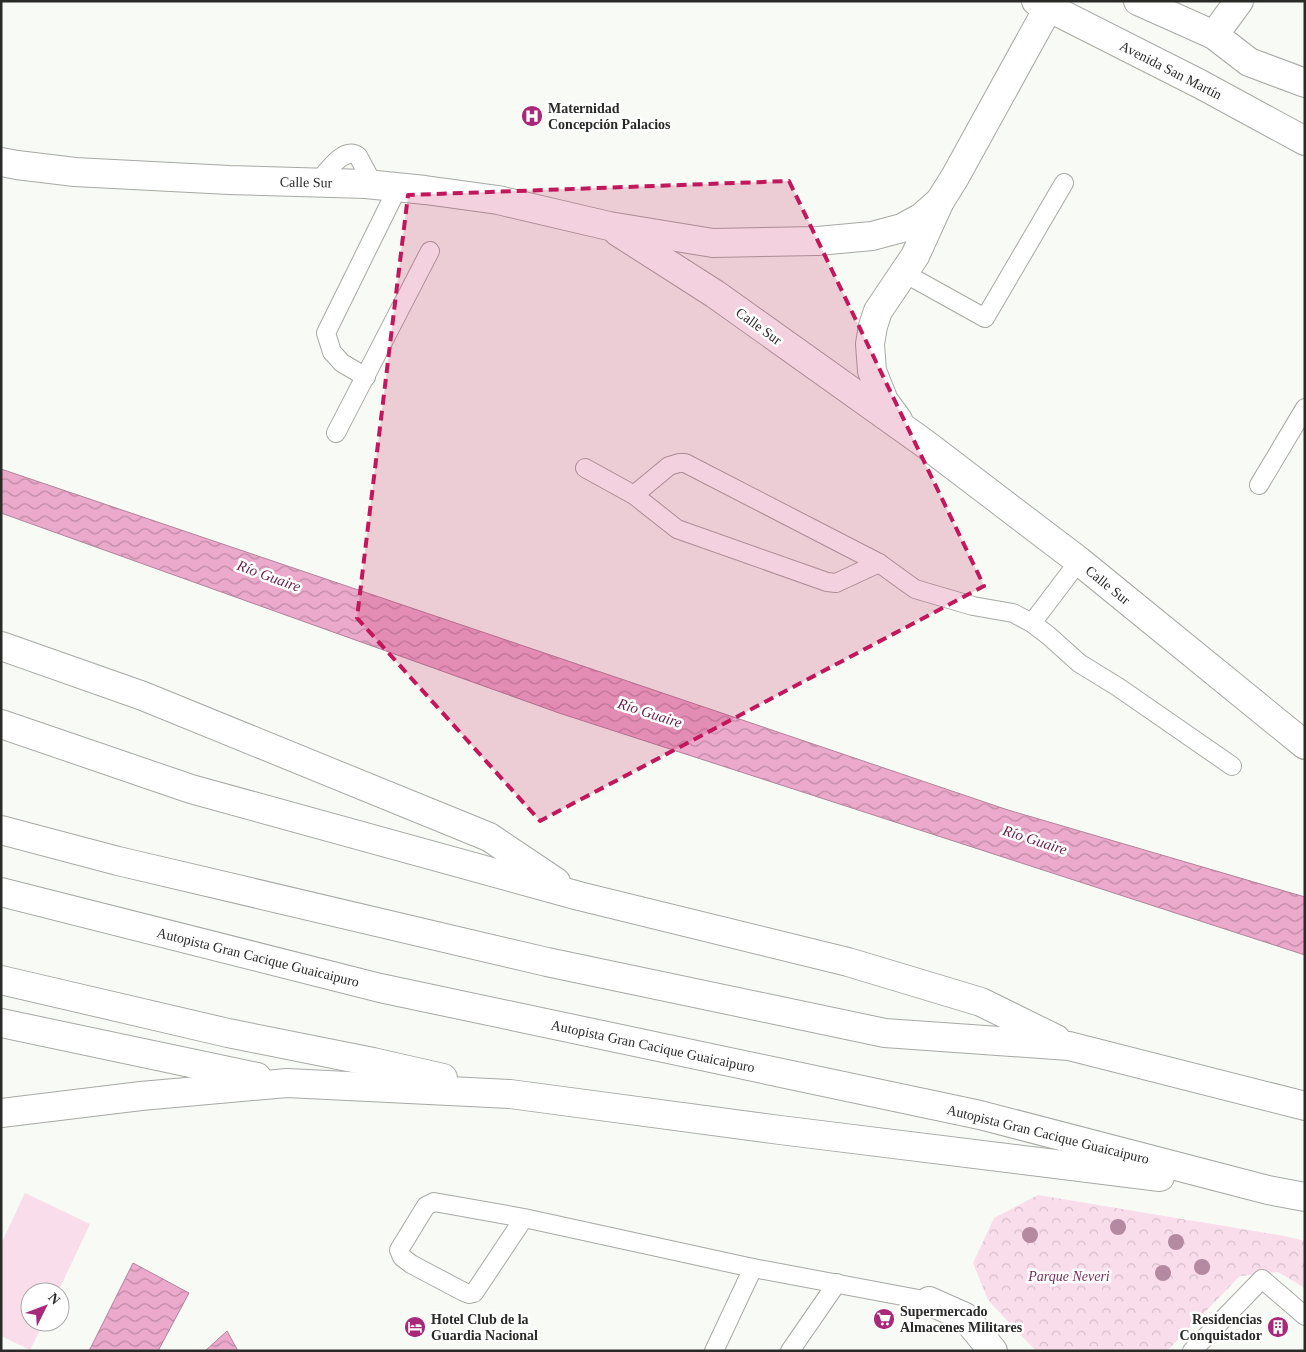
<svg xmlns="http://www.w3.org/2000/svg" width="1306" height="1352" viewBox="0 0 1306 1352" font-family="Georgia,serif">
  <defs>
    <pattern id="park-crowns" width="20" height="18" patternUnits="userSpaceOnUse" patternTransform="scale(1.25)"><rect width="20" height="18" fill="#f9ddeb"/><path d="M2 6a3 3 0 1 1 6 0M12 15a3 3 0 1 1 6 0" fill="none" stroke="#d6beca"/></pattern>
    <pattern id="water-waves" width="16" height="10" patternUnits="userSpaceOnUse" patternTransform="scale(1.25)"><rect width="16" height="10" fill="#eba9cb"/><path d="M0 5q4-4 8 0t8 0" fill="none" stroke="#bf8aa5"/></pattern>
  </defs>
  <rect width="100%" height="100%" fill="#f7faf5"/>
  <path fill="#f9ddeb" d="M 25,1193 L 90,1224 L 58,1292 L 30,1292 L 30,1322 L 44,1322 L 30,1350 L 1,1336 L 1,1244 Z"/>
  <path fill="url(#park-crowns)" d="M 1038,1195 L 1284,1236 L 1305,1241 L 1305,1288 L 1278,1272 L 1240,1276 L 1167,1351 L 1036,1351 L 988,1300 L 973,1263 L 994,1218 Z"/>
  <g fill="url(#water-waves)" stroke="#b1839a">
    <path d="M 1,469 L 1008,810 L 1305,897 L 1305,955 L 559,713 L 1,513 Z"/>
    <path d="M 133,1263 L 189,1293 L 158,1351 L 89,1351 Z"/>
    <path d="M 227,1331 L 238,1351 L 205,1351 Z"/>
  </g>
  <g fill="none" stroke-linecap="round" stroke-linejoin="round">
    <g stroke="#a6a9a4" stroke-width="20">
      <g id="lane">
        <path d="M 318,182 C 327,172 343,146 358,156 L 373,184"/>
        <path d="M 904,273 L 985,318 L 1064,183"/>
        <path d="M 366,377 L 342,363 L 332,352 L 326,333 L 398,187"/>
        <path d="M 336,433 L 430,251"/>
        <path d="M 585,468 L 634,495 L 677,529 L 827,582 L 836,583 L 879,563"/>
        <path d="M 1259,485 L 1305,408"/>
        <path d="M 634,495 L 669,466 L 679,463 L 685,463 L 879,563 L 915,589 L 973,606 L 1013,613 L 1032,623 L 1049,636 L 1079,663 L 1118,687 L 1232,766"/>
        <path d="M 1032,623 L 1079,561"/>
        <path d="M 524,1218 L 474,1293 L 469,1294 L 464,1292 L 411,1264 L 402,1257 L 399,1250 L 426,1206 L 434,1202 L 524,1218 L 753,1268 L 929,1301"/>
        <path d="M 714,1351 L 753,1268"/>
        <path d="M 790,1351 L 837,1283"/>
        <path d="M 1192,1351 L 1262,1279 L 1305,1316"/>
      </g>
    </g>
    <g stroke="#a6a9a4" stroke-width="30">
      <g id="street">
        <path d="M 1214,35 L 1239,1"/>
        <path d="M 1,162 L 17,165 L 75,172 L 229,180 L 366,184 L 425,190 L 498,200 L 609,226 L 713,243 L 818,241 L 872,236 L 902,228 L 922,217 L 940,201"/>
        <path d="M 618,232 L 715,294 L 924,443 L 1079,561 L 1305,745"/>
        <path d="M 898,420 L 884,401 L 872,371 L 870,344 L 873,326 L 878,311 L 915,256 L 940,201 L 955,177 L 1052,1"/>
        <path d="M 929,1301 L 965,1317 L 993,1351"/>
      </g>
    </g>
    <g stroke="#a6a9a4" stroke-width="30">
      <g id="secondary">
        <path d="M 1036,1 L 1200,84 L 1305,141"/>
        <path d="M 1138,1 L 1214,35 L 1249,62 L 1305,83"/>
      </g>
    </g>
    <g stroke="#a6a9a4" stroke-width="30">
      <g id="highway">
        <path d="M 1,646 L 143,696 L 489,837 L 556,882"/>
        <path d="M 1,724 L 191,789 L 579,896 L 848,962 L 981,1002 L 1056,1039"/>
        <path d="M 1,830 L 118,861 L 547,962 L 885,1033 L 1069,1046 L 1305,1106"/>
        <path d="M 1,892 L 380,988 L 980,1115 L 1268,1190 L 1305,1197"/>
        <path d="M 1,980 L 228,1033 L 373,1062 L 443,1078"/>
        <path d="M 1,1023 L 257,1077"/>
        <path d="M 1,1113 L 141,1096 L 287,1083 L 510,1094 L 780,1130 L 1160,1177"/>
      </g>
    </g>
    <use href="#lane" stroke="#fff" stroke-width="18"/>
    <use href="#street" stroke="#fff" stroke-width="28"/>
    <use href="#secondary" stroke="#fff" stroke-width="28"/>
    <use href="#highway" stroke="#fff" stroke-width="28"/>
  </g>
  <g fill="#b38aa0">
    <circle cx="1118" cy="1227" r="8"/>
    <circle cx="1030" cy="1235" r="8"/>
    <circle cx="1176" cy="1242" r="8"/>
    <circle cx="1202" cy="1267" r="8"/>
    <circle cx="1163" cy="1273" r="8"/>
  </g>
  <path fill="#c2185b" fill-opacity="0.2" stroke="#c2185b" stroke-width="4" stroke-dasharray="10 6" stroke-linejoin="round" d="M 789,181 L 984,586 L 540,821 L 357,618 L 408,195 Z"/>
  <defs>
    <g id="hospital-disc" transform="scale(1.125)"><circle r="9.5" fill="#a82979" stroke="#fff"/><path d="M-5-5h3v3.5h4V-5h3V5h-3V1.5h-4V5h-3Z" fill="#fff"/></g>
    <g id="supermarket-disc" transform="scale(1.125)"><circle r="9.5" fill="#a82979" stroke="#fff"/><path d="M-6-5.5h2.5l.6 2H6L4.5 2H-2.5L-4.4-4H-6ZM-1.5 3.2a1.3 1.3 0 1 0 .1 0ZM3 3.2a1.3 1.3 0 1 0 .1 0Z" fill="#fff"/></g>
    <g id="hotel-disc" transform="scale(1.125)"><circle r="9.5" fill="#a82979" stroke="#fff"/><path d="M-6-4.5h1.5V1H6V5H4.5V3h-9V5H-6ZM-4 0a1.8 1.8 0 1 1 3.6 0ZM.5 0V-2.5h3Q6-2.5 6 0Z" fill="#fff"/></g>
    <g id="building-disc" transform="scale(1.125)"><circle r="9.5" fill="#a82979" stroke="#fff"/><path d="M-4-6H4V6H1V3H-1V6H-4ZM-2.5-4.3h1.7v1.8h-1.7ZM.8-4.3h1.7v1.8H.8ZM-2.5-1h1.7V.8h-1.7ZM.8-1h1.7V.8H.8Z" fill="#fff"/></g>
  </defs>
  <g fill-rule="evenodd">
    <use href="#hospital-disc" x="532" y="116"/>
    <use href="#supermarket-disc" x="884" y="1319"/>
    <use href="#hotel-disc" x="415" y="1327"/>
    <use href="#building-disc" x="1278" y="1327"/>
  </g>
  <g text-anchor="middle" stroke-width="5" stroke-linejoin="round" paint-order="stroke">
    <g font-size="14" fill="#2a2b29" stroke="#fff">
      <text transform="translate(1171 70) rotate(27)" y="5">Avenida San Martín</text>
      <text transform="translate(306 182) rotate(1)" y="5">Calle Sur</text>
      <text transform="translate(759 326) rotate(36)" y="5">Calle Sur</text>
      <text transform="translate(1108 585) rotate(39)" y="5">Calle Sur</text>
      <text transform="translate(258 957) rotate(14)" y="5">Autopista Gran Cacique Guaicaipuro</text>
      <text transform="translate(653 1046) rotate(12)" y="5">Autopista Gran Cacique Guaicaipuro</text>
      <text transform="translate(1048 1134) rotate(14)" y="5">Autopista Gran Cacique Guaicaipuro</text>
    </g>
    <g font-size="14" font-weight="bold" fill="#2a2b29" stroke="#fff" text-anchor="start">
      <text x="548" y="113">Maternidad<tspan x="548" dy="16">Concepción Palacios</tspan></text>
      <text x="900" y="1316">Supermercado<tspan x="900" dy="16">Almacenes Militares</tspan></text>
      <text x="431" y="1324">Hotel Club de la<tspan x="431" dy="16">Guardia Nacional</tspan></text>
      <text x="1262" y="1324" text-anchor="end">Residencias<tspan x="1262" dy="16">Conquistador</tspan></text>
    </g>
    <g font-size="14" font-style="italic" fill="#7b2e5b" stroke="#fff">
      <text x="1069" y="1281">Parque Neveri</text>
    </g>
    <g font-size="15" font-style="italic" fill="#691e4c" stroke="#fff">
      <text transform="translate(269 576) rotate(20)" y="5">Río Guaire</text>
      <text transform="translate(650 713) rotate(18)" y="5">Río Guaire</text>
      <text transform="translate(1035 840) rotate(18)" y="5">Río Guaire</text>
    </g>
  </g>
  <rect width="1306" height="1352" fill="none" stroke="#2a2b29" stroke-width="5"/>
  <g transform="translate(45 1307) rotate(48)"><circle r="24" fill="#ffffff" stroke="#aaaaa9"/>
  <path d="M0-4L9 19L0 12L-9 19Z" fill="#a82979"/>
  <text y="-8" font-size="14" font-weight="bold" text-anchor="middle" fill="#2a2b29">N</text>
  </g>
</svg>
